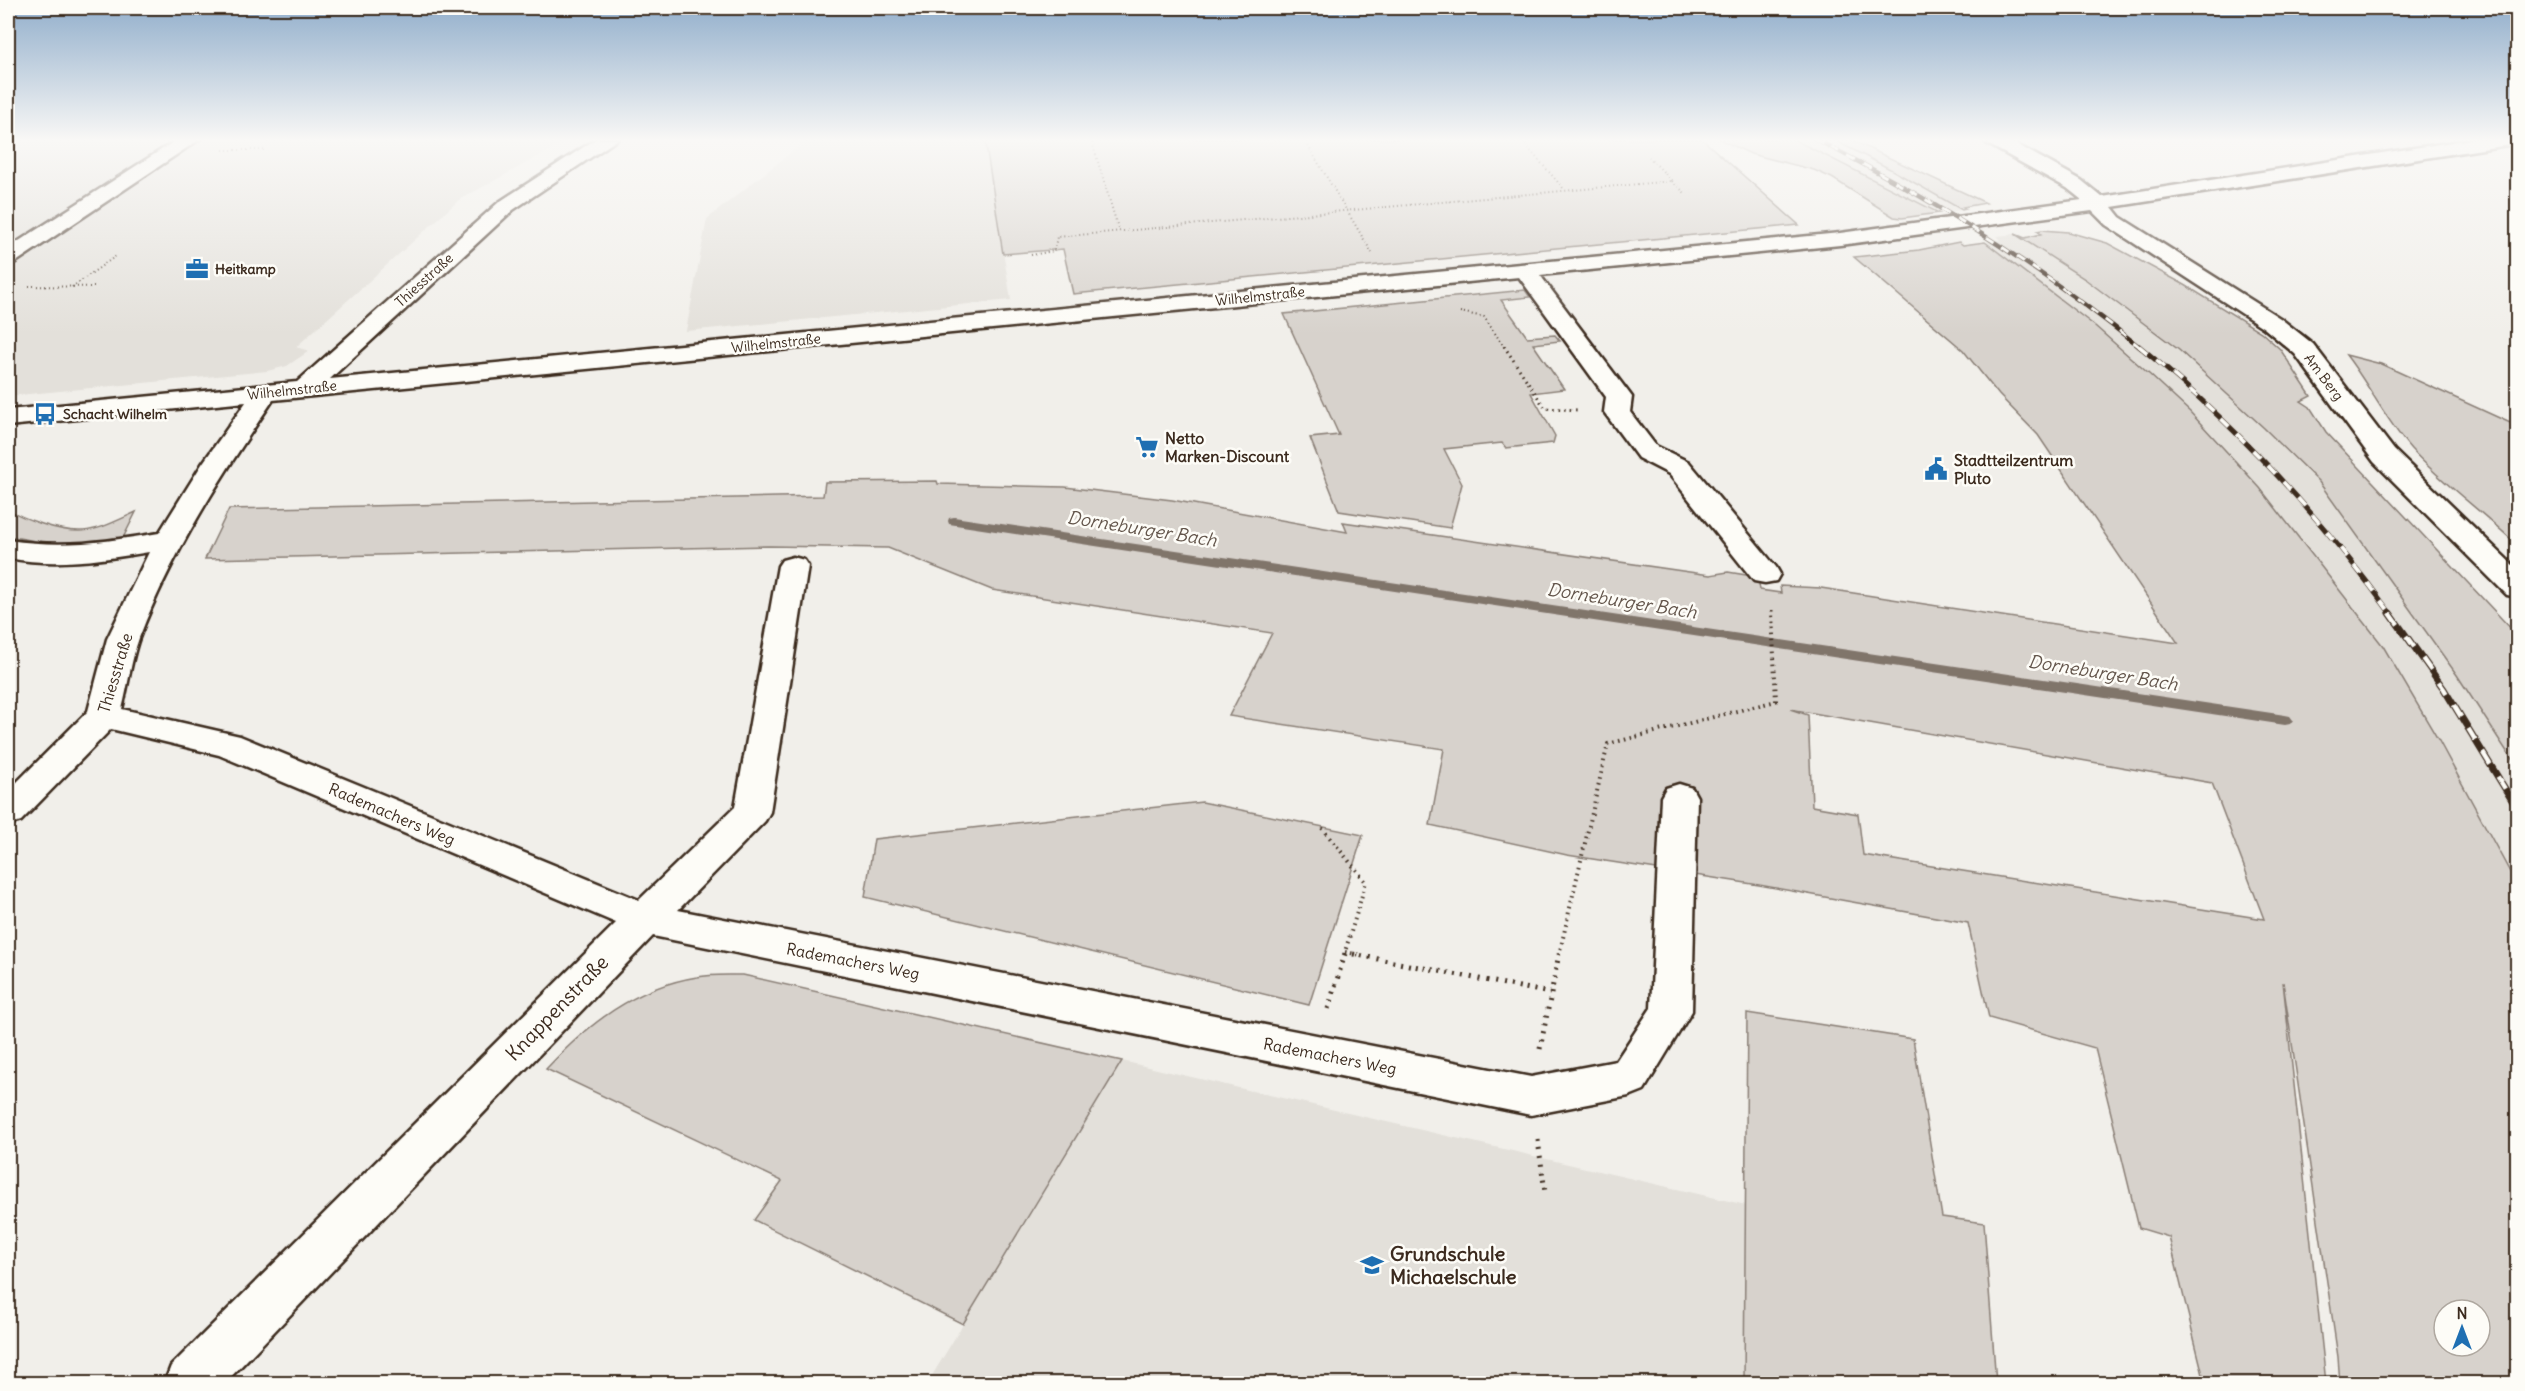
<svg xmlns="http://www.w3.org/2000/svg" width="2525" height="1391" viewBox="0 0 2525 1391" font-family="Delius,sans-serif">
  <rect width="100%" height="100%" fill="#f1efea"/>
  <filter id="ink" filterUnits="userSpaceOnUse"><feTurbulence type="fractalNoise" baseFrequency=".0167" numOctaves="2"/><feDisplacementMap in="SourceGraphic" scale="12" xChannelSelector="R" yChannelSelector="G"/><feConvolveMatrix kernelMatrix="1 2 1 2 8 2 1 2 1" color-interpolation-filters="sRGB"/></filter>
  <g filter="url(#ink)">
    <g fill="#e3e0da">
      <path d="M 8,139 L 570,139 L 459,200 L 296,347 L 309,351 L 287,366 L 267,371 L 8,396 Z"/>
      <path d="M 808,139 L 985,139 L 1011,300 L 686,331 L 707,219 Z"/>
      <path d="M 1793,139 L 1832,139 L 1892,170 L 1962,210 L 1939,213 Z"/>
      <path d="M 2015,234 L 2085,279 L 2179,350 L 2264,428 L 2319,482 L 2457,675 L 2517,767 L 2517,888 L 2511,874 L 2149,374 L 2095,326 L 1985,242 L 2001,240 L 1997,236 Z"/>
      <path d="M 1122,1061 L 1746,1205 L 1744,1383 L 927,1384 Z"/>
    </g>
    <g fill="#d7d2cc" stroke="#897e75" stroke-width="1.5" fill-rule="evenodd">
      <path d="M 985,139 L 1702,139 L 1799,225 L 1073,294 L 1063,249 L 1003,254 Z"/>
      <path d="M 1719,139 L 1793,139 L 1939,213 L 1902,218 L 1894,217 L 1832,178 L 1814,170 L 1751,154 Z"/>
      <path d="M 1832,139 L 1849,139 L 1986,203 L 1963,207 L 1966,209 L 1962,210 L 1892,170 Z"/>
      <path d="M 2042,230 L 2068,232 L 2107,243 L 2185,285 L 2261,332 L 2280,349 L 2311,396 L 2301,401 L 2310,407 L 2326,432 L 2517,635 L 2517,767 L 2457,675 L 2319,482 L 2264,428 L 2179,350 L 2085,279 L 2015,234 L 2025,238 L 2041,234 L 2037,231 Z"/>
      <path d="M 1959,242 L 1963,245 L 1985,242 L 2095,326 L 2149,374 L 2190,412 L 2260,488 L 2383,646 L 2439,741 L 2511,874 L 2518,888 L 2517,1383 L 2340,1383 L 2338,1357 L 2283,982 L 2326,1383 L 2205,1383 L 2169,1237 L 2139,1228 L 2095,1048 L 1989,1018 L 1968,923 L 1759,885 L 1567,855 L 1430,825 L 1444,749 L 1229,716 L 1272,633 L 992,590 L 888,548 L 769,546 L 205,559 L 229,509 L 823,496 L 825,482 L 937,481 L 938,484 L 1065,487 L 1172,500 L 1347,532 L 1343,522 L 1710,575 L 1728,572 L 1758,577 L 1760,590 L 1781,593 L 1780,586 L 1821,588 L 2178,643 L 2038,435 L 1999,395 L 1963,350 L 1854,257 L 1919,250 ZM 1790,709 L 2212,783 L 2264,919 L 1863,855 L 1858,814 L 1812,806 L 1808,715 ZM 2444,1310 L 2480,1310 L 2480,1346 L 2444,1346 Z"/>
      <path d="M 1525,290 L 1530,297 L 1501,300 L 1527,337 L 1555,335 L 1560,341 L 1533,344 L 1564,389 L 1531,393 L 1555,436 L 1553,443 L 1506,448 L 1502,443 L 1444,449 L 1462,484 L 1450,528 L 1339,511 L 1310,438 L 1339,435 L 1284,314 Z"/>
      <path d="M 2346,355 L 2381,364 L 2517,426 L 2517,545 C 2483,512 2443,484 2411,449 C 2386,420 2369,385 2346,355 Z"/>
      <path d="M 8,509 C 18,516 30,520 42,524 C 84,538 97,530 136,512 L 124,536 L 117,540 L 63,546 L 8,536 Z"/>
      <path d="M 1202,802 L 1363,835 L 1309,1005 L 865,897 L 874,839 Z"/>
      <path d="M 743,975 L 1122,1061 L 963,1324 L 754,1220 L 782,1181 L 546,1069 C 588,1024 635,987 697,977 C 712,974 728,975 743,975 Z"/>
      <path d="M 1747,1013 L 1913,1039 L 1942,1217 L 1984,1223 L 1996,1383 L 1744,1383 Z"/>
    </g>
    <g fill="none" stroke-linecap="round" stroke-linejoin="round">
      <path fill="#80746b" fill-rule="evenodd" d="M 954,517 L 2285,715 L 2290,716 L 2293,720 L 2290,724 L 2285,725 L 949,524 L 948,521 L 949,518 Z"/>
      <g stroke="#3b2a1e" stroke-width="5">
        <g id="minor">
          <path d="M 178,139 L 200,139 L 16,262 L 8,263 L 8,248 Z"/>
          <path d="M 596,139 L 618,139 L 513,210 L 330,379 L 1840,233 L 2082,200 L 2067,188 L 1986,143 L 1984,139 L 2007,139 L 2081,180 L 2102,197 L 2471,139 L 2517,139 L 2515,143 L 2508,145 L 2112,207 L 2120,217 L 2280,318 L 2313,344 L 2394,450 L 2518,570 L 2518,597 L 2507,595 L 2374,462 L 2295,354 L 2264,328 L 2106,225 L 2092,211 L 1840,245 L 1540,275 L 1632,397 L 1630,412 L 1656,446 L 1689,462 L 1776,567 L 1780,574 L 1776,581 L 1765,583 L 1754,581 L 1669,474 L 1638,458 L 1604,412 L 1606,397 L 1519,277 L 273,400 C 222,475 172,552 139,638 C 131,660 128,686 122,709 L 240,736 L 639,900 L 735,807 L 778,566 L 782,560 L 793,557 L 804,560 L 808,566 L 770,812 L 765,821 L 678,910 L 1531,1077 L 1616,1061 L 1651,1008 L 1661,797 L 1666,788 L 1679,784 L 1692,788 L 1697,797 L 1692,1011 L 1644,1090 L 1629,1096 L 1531,1115 L 653,936 L 224,1384 L 164,1384 L 171,1366 L 616,923 L 219,755 L 111,729 L 21,821 L 8,825 L 8,791 L 88,711 L 107,639 L 149,552 C 101,560 55,567 8,558 L 8,540 C 63,548 104,542 159,533 L 202,464 L 246,402 L 8,426 L 8,410 L 297,382 L 499,202 Z"/>
        </g>
      </g>
      <g stroke="#3b2a1e" stroke-width="2" stroke-dasharray="1 3" stroke-linecap="butt">
        <path d="M 1091,139 L 1119,231"/>
        <path d="M 1304,139 L 1372,253"/>
        <path d="M 1520,139 L 1564,189"/>
        <path d="M 223,150 L 264,150"/>
        <path d="M 1672,181 L 1686,194"/>
        <path d="M 8,188 L 14,188"/>
        <path d="M 1031,255 L 1054,251 L 1057,237 L 1672,181 L 1649,157"/>
        <path d="M 29,286 L 95,287"/>
        <path d="M 72,287 L 116,256"/>
        <path d="M 1460,312 L 1484,317 L 1505,348"/>
      </g>
      <g stroke="#3b2a1e" stroke-width="3" stroke-dasharray="1.5 4" stroke-linecap="butt">
        <path d="M 1504,346 L 1545,408 L 1578,410"/>
        <path d="M 1772,610 L 1772,614"/>
      </g>
      <g stroke="#3b2a1e" stroke-width="4" stroke-dasharray="1.5 4.5" stroke-linecap="butt">
        <path d="M 1322,828 L 1366,882 L 1344,955"/>
        <path d="M 1345,952 L 1361,955"/>
        <path d="M 1559,955 L 1608,744 L 1776,701 L 1772,613"/>
      </g>
      <g stroke="#3b2a1e" stroke-width="5" stroke-dasharray="2 6" stroke-linecap="butt">
        <path d="M 1353,954 L 1550,993"/>
        <path d="M 1328,1009 L 1345,954"/>
        <path d="M 1540,1049 L 1559,954"/>
        <path d="M 1538,1140 L 1545,1192"/>
      </g>
      <use href="#minor" fill="#fdfcf7" fill-rule="evenodd"/>
      <g stroke="#3b2a1e" stroke-width="4.5">
        <path id="rail-far2" d="M 1815,139 C 1931,198 2039,266 2141,348"/>
      </g>
      <g stroke="#3b2a1e" stroke-width="5">
        <path id="rail-far1" d="M 2139,346 C 2235,424 2319,515 2391,614"/>
      </g>
      <g stroke="#3b2a1e" stroke-width="7">
        <path id="rail" d="M 2390,613 L 2444,689 L 2518,810"/>
      </g>
      <use href="#rail-far2" stroke="#fdfcf7" stroke-width="3" stroke-dasharray="9" stroke-linecap="butt"/>
      <use href="#rail-far1" stroke="#fdfcf7" stroke-width="4" stroke-dasharray="11" stroke-linecap="butt"/>
      <use href="#rail" stroke="#fdfcf7" stroke-width="4.5" stroke-dasharray="14" stroke-linecap="butt"/>
    </g>
  </g>
  <linearGradient id="sky" x2="0" y2="1"><stop stop-color="#91aecb"/><stop offset="0.42" stop-color="#f9f8f6"/><stop offset="1" stop-color="#f9f8f6" stop-opacity="0"/></linearGradient>
  <rect width="2525" height="334" fill="url(#sky)"/>
  <defs>
    <g id="office-bare" transform="scale(1.8)"><path d="M-6-3h4V-5.5h4V-3h4V5H-6ZM-1-4.5V-3h2v-1.5ZM-6 0V1H6V0Z" fill="#1f6fb2" stroke="#fdfcf7" stroke-width="2.5" paint-order="stroke"/></g>
    <g id="bus-bare" transform="scale(1.8)"><path d="M-5-6H5V4H4V6H2V4H-2V6H-4V4H-5ZM-3.5-4V0h7V-4ZM-3.5 1.2v1.5H-2V1.2ZM2 1.2v1.5H3.5V1.2Z" fill="#1f6fb2" stroke="#fdfcf7" stroke-width="2.5" paint-order="stroke"/></g>
    <g id="supermarket-bare" transform="scale(1.8)"><path d="M-6-5.5h2.5l.6 2H6L4.5 2H-2.5L-4.4-4H-6ZM-1.5 3.2a1.3 1.3 0 1 0 .1 0ZM3 3.2a1.3 1.3 0 1 0 .1 0Z" fill="#1f6fb2" stroke="#fdfcf7" stroke-width="2.5" paint-order="stroke"/></g>
    <g id="civic-bare" transform="scale(1.8)"><path d="M-.6-6.5H3V-4.5H.6V-3L4-1V1h2V6H-6V1h2V-1L-.6-3ZM-1.2 2.5V6h2.4V2.5Z" fill="#1f6fb2" stroke="#fdfcf7" stroke-width="2.5" paint-order="stroke"/></g>
    <g id="school-bare" transform="scale(1.8)"><path d="M0-5L7-2L0 1L-7-2ZM-4 1L0 2.5L4 1V4Q0 6-4 4Z" fill="#1f6fb2" stroke="#fdfcf7" stroke-width="2.5" paint-order="stroke"/></g>
  </defs>
  <g fill-rule="evenodd">
    <use href="#office-bare" x="197" y="269"/>
    <use href="#bus-bare" x="45" y="414"/>
    <use href="#supermarket-bare" x="1147" y="447"/>
    <use href="#civic-bare" x="1936" y="469"/>
    <use href="#school-bare" x="1372" y="1265"/>
  </g>
  <g text-anchor="middle" stroke-width="5" stroke-linejoin="round" paint-order="stroke">
    <g font-size="14" font-weight="bold" fill="#3b2a1e" stroke="#fdfcf7" text-anchor="start">
      <text x="215" y="274">Heitkamp</text>
      <text x="63" y="419">Schacht Wilhelm</text>
    </g>
    <g font-size="14" fill="#3b2a1e" stroke="#fdfcf7">
      <text transform="translate(424 280) rotate(-42)" y="5">Thiesstraße</text>
      <text transform="translate(1260 296) rotate(-6)" y="5">Wilhelmstraße</text>
      <text transform="translate(776 343) rotate(-6)" y="5">Wilhelmstraße</text>
      <text transform="translate(2324 377) rotate(53)" y="5">Am Berg</text>
      <text transform="translate(292 390) rotate(-6)" y="5">Wilhelmstraße</text>
    </g>
    <g font-size="16" font-weight="bold" fill="#3b2a1e" stroke="#fdfcf7" text-anchor="start">
      <text x="1165" y="444">Netto<tspan x="1165" dy="18">Marken-Discount</tspan></text>
      <text x="1954" y="466">Stadtteilzentrum<tspan x="1954" dy="18">Pluto</tspan></text>
    </g>
    <g font-size="16" fill="#3b2a1e" stroke="#fdfcf7">
      <text transform="translate(115 673) rotate(-73)" y="6">Thiesstraße</text>
      <text transform="translate(392 814) rotate(23)" y="6">Rademachers Weg</text>
      <text transform="translate(853 961) rotate(11)" y="6">Rademachers Weg</text>
      <text transform="translate(1330 1056) rotate(11)" y="6">Rademachers Weg</text>
    </g>
    <g font-size="18" font-style="italic" fill="#63554b" stroke="#fdfcf7">
      <text transform="translate(1142 529) rotate(9)" y="6">Dorneburger Bach</text>
      <text transform="translate(1622 601) rotate(9)" y="6">Dorneburger Bach</text>
      <text transform="translate(2103 673) rotate(9)" y="6">Dorneburger Bach</text>
    </g>
    <g font-size="20" fill="#3b2a1e" stroke="#fdfcf7">
      <text transform="translate(557 1008) rotate(-46)" y="7">Knappenstraße</text>
    </g>
    <g font-size="20" font-weight="bold" fill="#3b2a1e" stroke="#fdfcf7" text-anchor="start">
      <text x="1390" y="1261">Grundschule<tspan x="1390" dy="23">Michaelschule</tspan></text>
    </g>
  </g>
  <rect width="2525" height="1391" fill="none" stroke="#fdfcf7" stroke-width="30"/>
  <rect x="15" y="15" width="2495" height="1361" fill="none" stroke="#3b2a1e" stroke-width="2" filter="url(#ink)"/>
  <g transform="translate(2462 1328)"><circle r="28" fill="#fdfcf7" stroke="#afa8a0" stroke-width="1.5"/>
  <path d="M0-4.5L10 22L0 15L-10 22Z" fill="#1f6fb2"/>
  <text y="-9" font-size="16" font-weight="bold" text-anchor="middle" fill="#3b2a1e">N</text>
  </g>
</svg>
